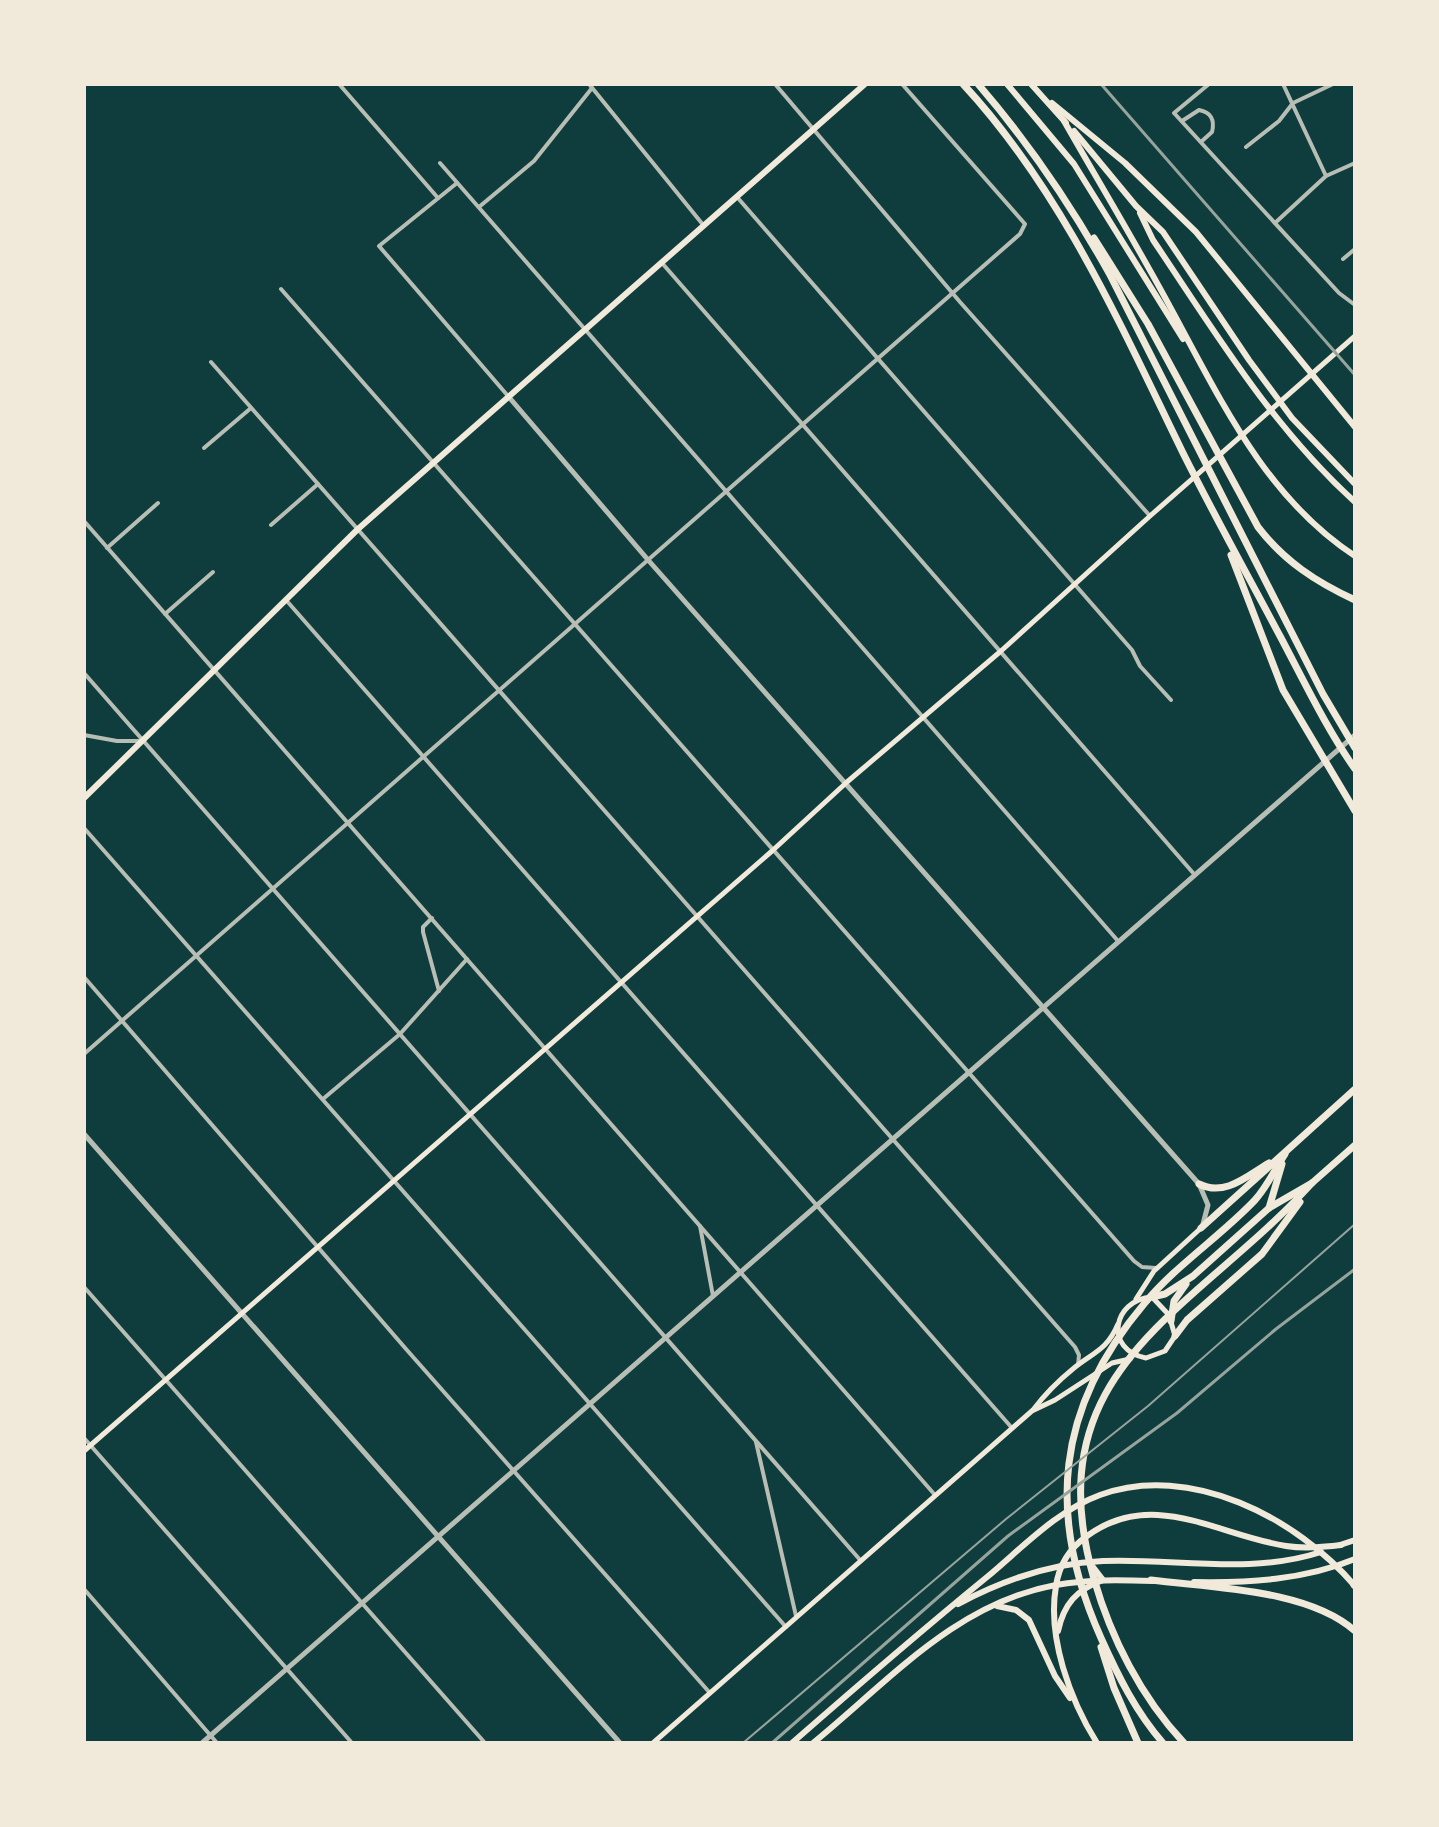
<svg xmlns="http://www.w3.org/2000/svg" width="1439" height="1827" viewBox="0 0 1439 1827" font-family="'IBM Plex Sans',sans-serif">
  <rect width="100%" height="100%" fill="#0f3d3e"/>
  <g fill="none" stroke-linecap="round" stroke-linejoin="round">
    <g stroke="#b8beb3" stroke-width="4">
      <path d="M 339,84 L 438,198"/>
      <path d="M 589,84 L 704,226"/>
      <path d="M 775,84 L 960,302 L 1150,516"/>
      <path d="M 1209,84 L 1174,113 L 1339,293 L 1355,305"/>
      <path d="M 1283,84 L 1326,176"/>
      <path d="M 1182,121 L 1199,110 C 1211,112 1215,120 1212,132 L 1202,141"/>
      <path d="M 1246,147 L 1279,121 L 1293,103 L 1333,84"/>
      <path d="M 440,163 L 1118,941"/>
      <path d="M 457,183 L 379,246 L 508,396"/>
      <path d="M 737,197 L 1132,650 L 1140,666 L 1171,700"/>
      <path d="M 479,207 L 534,161 L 592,88"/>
      <path d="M 1275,223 L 1326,176 L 1355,163"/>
      <path d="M 1343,259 L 1355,249"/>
      <path d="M 662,263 L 1194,874"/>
      <path d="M 281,289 L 1134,1261 L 1142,1267 L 1156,1268"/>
      <path d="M 211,362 L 1075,1347 L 1079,1355 L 1078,1365"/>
      <path d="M 204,448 L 251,408"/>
      <path d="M 84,521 L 935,1495"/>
      <path d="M 271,525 L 318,484"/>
      <path d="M 107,548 L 158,503"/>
      <path d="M 286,600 L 1012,1428"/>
      <path d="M 165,614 L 213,572"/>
      <path d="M 84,673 L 861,1561"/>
      <path d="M 84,735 L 117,741 L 140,741"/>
      <path d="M 84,828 L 786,1627"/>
      <path d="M 432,918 L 423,927 L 423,932 L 439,991"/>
      <path d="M 84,977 L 406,1349 L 710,1693"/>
      <path d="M 84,1054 L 1020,234 L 1025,224 L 902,84"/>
      <path d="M 323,1099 L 400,1034 L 467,959"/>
      <path d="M 700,1226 L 713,1296"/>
      <path d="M 84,1287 L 485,1743"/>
      <path d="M 84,1438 L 352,1743"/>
      <path d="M 756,1442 L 796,1616"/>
      <path d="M 84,1589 L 217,1743"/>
    </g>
    <g stroke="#b8beb3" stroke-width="5">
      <path d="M 508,396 L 649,561 L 1199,1184 L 1208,1205 L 1203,1224"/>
      <path d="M 84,1134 L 620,1743"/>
      <path d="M 202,1743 L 1355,735"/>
    </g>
    <g stroke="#f1e9da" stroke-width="5">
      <path d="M 1152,1297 L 1169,1315 L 1175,1336 L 1165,1351 L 1146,1358 C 1104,1350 1112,1300 1152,1297 Z"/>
      <path d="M 1136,1299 L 1154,1271 L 1201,1228"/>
      <path d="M 1034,1410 L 1055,1400 L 1112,1363 L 1130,1359"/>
      <path d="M 84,1451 L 772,851 L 847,782 L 1001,651 L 1150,516 L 1355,336"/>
      <path d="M 653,1743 L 1033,1410 C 1045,1394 1058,1381 1074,1368 C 1094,1352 1107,1350 1118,1324"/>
    </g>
    <path stroke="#f1e9da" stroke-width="6" d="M 84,798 L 358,529 L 865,84"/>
    <g stroke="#f1e9da" stroke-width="6">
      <path d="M 1007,84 L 1074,164 L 1183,339"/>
      <path d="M 1031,84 L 1066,123"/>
      <path d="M 1052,103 L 1125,163 L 1196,232 L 1355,427"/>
      <path d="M 1064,121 C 1101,186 1140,250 1175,316 C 1223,405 1268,499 1355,556"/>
      <path d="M 1074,131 L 1136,206 L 1163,232 L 1249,360 L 1292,418 L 1355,484"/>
      <path d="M 1140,213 L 1153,240 C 1215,332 1272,427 1355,502"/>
      <path d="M 1340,1545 L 1355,1540"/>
      <path d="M 1194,1582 C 1248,1583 1304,1580 1355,1559"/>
      <path d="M 958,1604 C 1003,1580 1052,1563 1103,1561 C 1175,1558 1251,1575 1321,1552"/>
      <path d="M 997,1606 L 1016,1610 L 1029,1620 L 1055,1676 L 1070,1698"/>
      <path d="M 1058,1631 C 1064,1604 1076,1590 1103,1580 L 1093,1567"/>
      <path d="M 792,1743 C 856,1687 921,1631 987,1577 C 1022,1548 1056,1511 1100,1495 C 1190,1462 1297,1518 1355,1586"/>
      <path d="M 813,1743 C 889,1681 956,1603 1056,1585 C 1089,1579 1121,1580 1154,1581"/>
      <path d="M 1097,1743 C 1070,1700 1047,1637 1056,1586 C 1059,1565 1070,1548 1087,1536 C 1153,1488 1217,1535 1286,1546 C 1305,1549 1323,1547 1341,1545"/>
    </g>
    <g stroke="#f1e9da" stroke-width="7">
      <path d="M 963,84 C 1062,191 1120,324 1183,453 C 1214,515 1248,576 1280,636 C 1304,681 1326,728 1355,769"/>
      <path d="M 978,84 C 1029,143 1071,205 1109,273 L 1323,694 L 1355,748"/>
      <path d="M 1094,238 L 1148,324 L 1258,527 C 1284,561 1316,582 1355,600"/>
      <path d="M 1231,555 L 1283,690 L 1355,811"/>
      <path d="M 1199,1184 C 1225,1197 1247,1176 1269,1163"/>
      <path d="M 1269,1208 L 1282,1164"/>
      <path d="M 1201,1228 L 1355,1089"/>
      <path d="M 1152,1297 L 1165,1294 L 1193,1276 L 1269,1208 L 1312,1183 L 1355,1145"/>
      <path d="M 1171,1321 L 1174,1301 L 1186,1284"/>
      <path d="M 1175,1336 L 1187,1320 L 1262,1254 L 1300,1202"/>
      <path d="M 1151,1580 C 1212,1588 1308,1589 1355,1631"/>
      <path d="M 1354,1585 L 1355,1586"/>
      <path d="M 1101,1647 L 1114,1688 L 1138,1743"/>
      <path d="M 1163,1743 C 1136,1712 1118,1676 1101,1638 C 1046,1515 1056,1408 1144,1304 C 1176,1265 1220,1237 1255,1200 C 1267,1187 1275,1169 1285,1154"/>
      <path d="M 1184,1743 C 1141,1697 1111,1638 1094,1579 C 1033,1367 1193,1314 1312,1183"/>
    </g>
    <path stroke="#97a49c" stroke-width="2" d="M 743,1743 L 1006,1519 L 1148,1406 L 1355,1224"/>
    <g stroke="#97a49c" stroke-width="3">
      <path d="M 1101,84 L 1355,375"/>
      <path d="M 772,1743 L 1008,1536 L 1177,1413 L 1276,1329 L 1355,1269"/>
    </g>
  </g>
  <rect width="1439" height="1827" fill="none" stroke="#f1e9da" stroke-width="172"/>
</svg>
